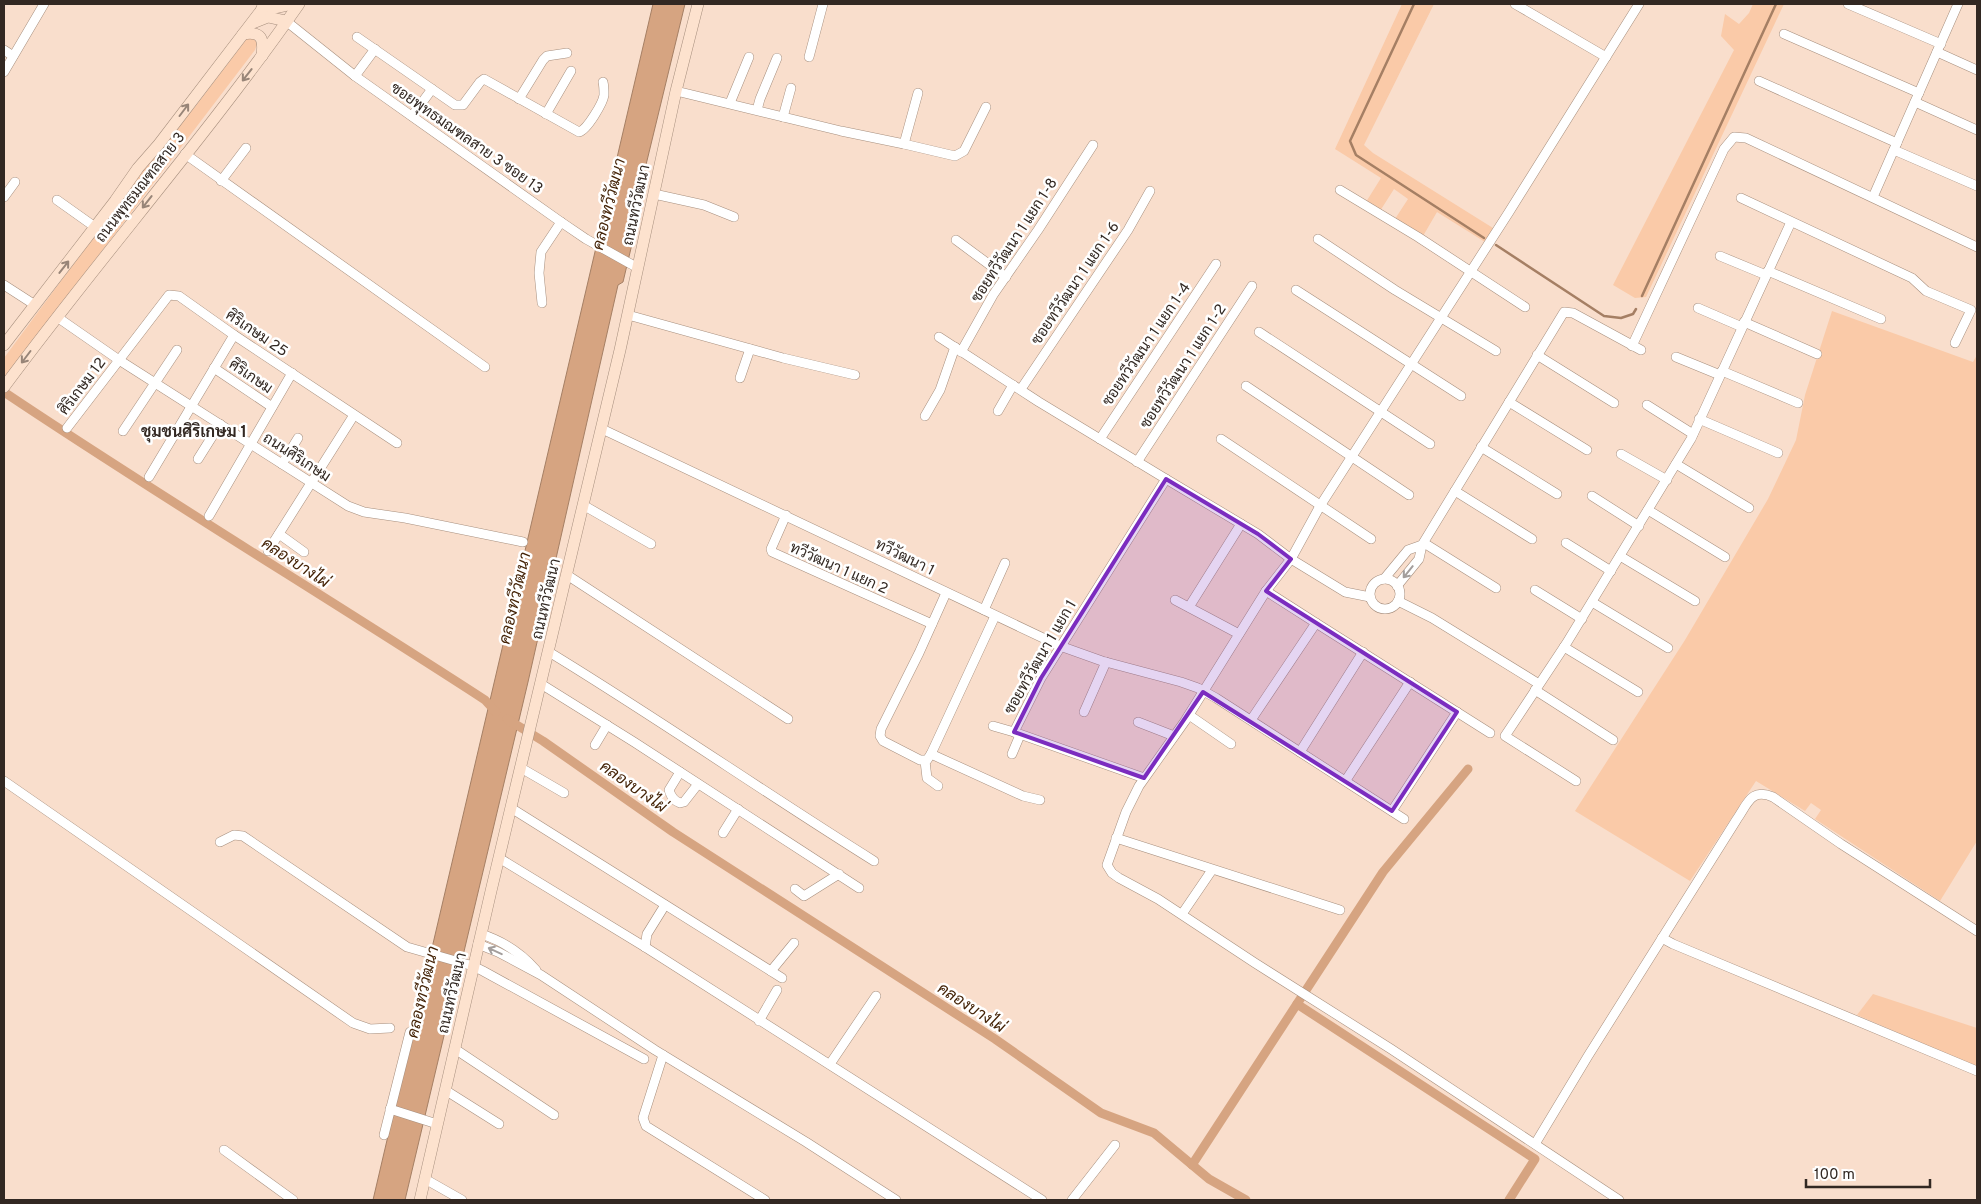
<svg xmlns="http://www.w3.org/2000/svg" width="1981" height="1204" viewBox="0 0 1981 1204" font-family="Overpass,Sarabun,sans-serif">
  <rect width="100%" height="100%" fill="#f9decc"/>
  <g fill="#facaa8">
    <path d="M 1402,4 L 1434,4 L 1364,145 L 1373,153 L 1493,228 L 1485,242 L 1437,212 L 1423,236 L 1395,219 L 1408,199 L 1394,189 L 1380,211 L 1366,202 L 1381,178 L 1335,149 Z"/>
    <path d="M 1753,4 L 1784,4 L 1646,297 L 1635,298 L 1613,285 L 1734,50 L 1721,36 L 1725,14 L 1739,24 L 1749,13 Z"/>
    <path d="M 247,38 L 256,39 L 257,44 L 255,50 L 6,377 L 4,375 L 4,358 L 154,155 L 194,108 Z"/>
    <path d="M 1832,311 L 1973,362 L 1977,355 L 1977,841 L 1940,901 L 1815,819 L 1821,810 L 1811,803 L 1805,811 L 1756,781 L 1690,881 L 1575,811 L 1685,640 L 1768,499 L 1796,440 L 1805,395 Z"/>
    <path d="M 1873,994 L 1977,1028 L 1977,1067 L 1857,1015 Z"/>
  </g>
  <path fill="#d6a481" stroke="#a57f64" d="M 653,4 L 685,4 L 628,239 L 632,244 L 623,282 L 618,285 L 528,682 L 405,1200 L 373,1200 Z"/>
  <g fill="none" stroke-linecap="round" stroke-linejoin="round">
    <g stroke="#a57f64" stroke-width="2.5">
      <path d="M 1414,4 L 1350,141 L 1356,155 L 1484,238"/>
      <path d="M 1496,245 L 1604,316 L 1621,318 L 1633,314 L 1636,309"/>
      <path d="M 1642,296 L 1776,4"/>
    </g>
    <g stroke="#d6a481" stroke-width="9">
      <path d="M 4,392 C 162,498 325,596 485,700 L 496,712"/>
      <path d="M 507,719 L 543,741 L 673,832 L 995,1039 L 1101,1113 L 1154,1133 L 1209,1179 L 1246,1200"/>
      <path d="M 1297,1004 L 1535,1159 L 1509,1200"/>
      <path d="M 1192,1165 L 1383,872 L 1468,769"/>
    </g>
    <g stroke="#a78f7e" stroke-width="10">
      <g id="minor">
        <path d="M 1515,4 L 1606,57"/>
        <path d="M 1848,4 L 1941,44"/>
        <path d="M 286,21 L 355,76 L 561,222 L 586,239 L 638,268"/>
        <path d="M 1784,34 L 1919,93"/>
        <path d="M 357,37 L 455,105 L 463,105 L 480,82 L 484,79 L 579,132 C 587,130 603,103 604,95 C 604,91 604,86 603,82"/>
        <path d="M 4,50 L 13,56"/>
        <path d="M 1937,52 L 1977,70"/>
        <path d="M 809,57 L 823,4"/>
        <path d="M 4,72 L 44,4"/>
        <path d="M 355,76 L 375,49"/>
        <path d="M 1759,81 L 1897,143"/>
        <path d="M 676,91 L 841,131 L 904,144"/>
        <path d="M 918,93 L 904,144 L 955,156 L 964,151 L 986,107"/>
        <path d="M 519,99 L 543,60 L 547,56 L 567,53"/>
        <path d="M 1915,102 L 1977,130"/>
        <path d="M 730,103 L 749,57"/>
        <path d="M 757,110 L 760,99 L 777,58"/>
        <path d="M 546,114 L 571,71"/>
        <path d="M 412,116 L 432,89"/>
        <path d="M 783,117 L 791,88"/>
        <path d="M 1894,150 L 1977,186"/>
        <path d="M 185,154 L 485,367"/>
        <path d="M 221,181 L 246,148"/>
        <path d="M 1340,190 L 1418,237 L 1525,307"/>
        <path d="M 654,194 L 704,205 L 734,217"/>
        <path d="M 4,197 L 15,182"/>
        <path d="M 1873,197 L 1958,4"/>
        <path d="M 1741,198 L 1912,278 L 1926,291 L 1971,310 L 1955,343"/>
        <path d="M 57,200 L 95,227"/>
        <path d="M 1318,239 L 1395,290 L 1496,351"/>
        <path d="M 956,240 L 1006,277"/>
        <path d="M 1720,256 L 1766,275"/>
        <path d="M 1768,271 L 1881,319"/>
        <path d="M 4,285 L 35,305"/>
        <path d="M 1296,290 L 1461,396"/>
        <path d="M 542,303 L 539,273 L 541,252 L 561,222"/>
        <path d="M 1698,308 L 1742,327"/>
        <path d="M 628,315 L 783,358 L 855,375"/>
        <path d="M 57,317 L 119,360 L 348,506 L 364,512 L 405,518 L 523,542"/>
        <path d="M 1744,322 L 1817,354"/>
        <path d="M 1259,332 L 1430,444"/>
        <path d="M 939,337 L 1039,402 L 1166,479 L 1041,678 L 1014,732 L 1144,778"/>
        <path d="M 1632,346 L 1724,149 L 1734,137 L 1746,138 L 1977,247"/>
        <path d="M 961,352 L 993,295 L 1038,230 L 1093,145"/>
        <path d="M 1537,355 L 1614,403"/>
        <path d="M 1676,357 L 1720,375"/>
        <path d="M 214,368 L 272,407"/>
        <path d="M 1722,371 L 1798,403"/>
        <path d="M 740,378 L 750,349"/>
        <path d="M 1246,386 L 1409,495"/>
        <path d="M 1021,389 L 1128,230 L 1150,191"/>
        <path d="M 1509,402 L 1587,450"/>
        <path d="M 1647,405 L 1693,434"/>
        <path d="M 998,411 L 1013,385"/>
        <path d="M 925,416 L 940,390 L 955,347"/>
        <path d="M 1699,419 L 1778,453"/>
        <path d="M 67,428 L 169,295 L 179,296 L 234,335 L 397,443"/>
        <path d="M 602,429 L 1060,646 L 1102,661 L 1181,682 L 1198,688 L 1216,698 L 1404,819"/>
        <path d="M 123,431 L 177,350"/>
        <path d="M 1100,439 L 1216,264"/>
        <path d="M 1221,439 L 1371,539"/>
        <path d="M 1481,447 L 1557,494"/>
        <path d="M 1621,454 L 1667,480"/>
        <path d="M 198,459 L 220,424"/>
        <path d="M 1137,462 L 1252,286"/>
        <path d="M 282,464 L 298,438"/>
        <path d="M 1676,464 L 1749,508"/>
        <path d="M 149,477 L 234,335"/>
        <path d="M 1166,479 L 1258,534 L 1291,559 L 1345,592 L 1370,597"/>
        <path d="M 1455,491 L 1532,539"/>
        <path d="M 1592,496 L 1639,526"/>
        <path d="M 583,505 L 651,544"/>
        <path d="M 1648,510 L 1725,557"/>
        <path d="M 786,515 L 771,549 L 772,552 L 932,624"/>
        <path d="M 209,516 L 292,373"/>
        <path d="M 279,534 L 304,552"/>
        <path d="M 1424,543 L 1496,588"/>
        <path d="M 1566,543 L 1611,571"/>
        <path d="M 1422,545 L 1564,312 L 1573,313 L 1641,350"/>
        <path d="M 268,551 L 354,415"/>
        <path d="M 1620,556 L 1695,601"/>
        <path d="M 567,575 L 788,719"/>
        <circle cx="1385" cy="594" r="15"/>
        <path d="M 1384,579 L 1408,550 L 1422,545 L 1419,559 L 1397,586"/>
        <path d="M 1535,590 L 1582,619"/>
        <path d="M 1266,591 L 1316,623"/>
        <path d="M 946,593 L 919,653 L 881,729 L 880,736 L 883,741 L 920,760 L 927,760 L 931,754 L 1023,796 L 1040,800"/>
        <path d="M 1175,600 L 1239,634"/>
        <path d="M 1398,601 L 1432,618 L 1539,684"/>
        <path d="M 1592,602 L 1668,648"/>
        <path d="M 1189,607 L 1241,524"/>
        <path d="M 984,610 L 1005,563"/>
        <path d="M 1564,647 L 1638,692"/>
        <path d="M 549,652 C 659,719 765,793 874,861"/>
        <path d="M 541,684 L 634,742 L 859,888"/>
        <path d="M 1535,690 L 1613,740"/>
        <path d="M 1084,712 L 1106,662"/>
        <path d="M 1189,715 L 1231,744"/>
        <path d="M 1251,720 L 1316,623 L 1490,733"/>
        <path d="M 1138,722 L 1174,736"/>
        <path d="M 993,726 L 1014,732"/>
        <path d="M 595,745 L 607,725"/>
        <path d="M 1300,752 L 1363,652"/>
        <path d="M 931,754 L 995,616"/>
        <path d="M 1012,754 L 1020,735"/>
        <path d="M 925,761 L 927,778 L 938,786"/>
        <path d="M 521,768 L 564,793"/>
        <path d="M 680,772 L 669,790 C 671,797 674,801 680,803 L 684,802 L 698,784"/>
        <path d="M 1346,780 L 1410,682"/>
        <path d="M 4,781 L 353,1023 L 370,1029 L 390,1028"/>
        <path d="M 1576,781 L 1505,736 L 1566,644 L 1691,439 L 1791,222"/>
        <path d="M 511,808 L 782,978"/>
        <path d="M 1392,811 L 1457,712"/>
        <path d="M 723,833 L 738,809"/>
        <path d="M 1116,838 L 1340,910"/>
        <path d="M 220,842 L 234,835 L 243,836 L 407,947 L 473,966 L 483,971 L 644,1059"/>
        <path d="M 499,858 L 645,947 L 1042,1200"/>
        <path d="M 795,889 L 804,896 L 839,874"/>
        <path d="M 1182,914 L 1212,870"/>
        <path d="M 481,934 C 503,941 520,952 536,970"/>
        <path d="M 1662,938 L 1673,944 L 1977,1071"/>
        <path d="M 478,944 L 498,952 L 541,975 L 655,1050 L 806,1142 L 896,1200"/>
        <path d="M 645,947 L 647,934 L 665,905"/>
        <path d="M 771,971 L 794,943"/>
        <path d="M 759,1021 L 777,990"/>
        <path d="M 455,1049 L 554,1115"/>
        <path d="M 663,1055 L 643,1118 L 646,1126 L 765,1200"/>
        <path d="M 830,1064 L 876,996"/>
        <path d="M 445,1090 L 499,1124"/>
        <path d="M 390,1109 L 437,1124"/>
        <path d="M 384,1135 L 410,1032"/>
        <path d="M 1535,1144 L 1588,1056 L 1737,819 C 1748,803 1751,788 1773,797 L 1841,844 L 1977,931"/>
        <path d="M 224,1150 L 293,1200"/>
        <path d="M 425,1179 L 462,1200"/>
        <path d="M 1072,1200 L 1115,1145"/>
        <path d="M 1619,1200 L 1391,1049 L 1255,963 L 1158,899 L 1119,878 L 1112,873 L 1107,865 L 1126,812 L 1139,786 L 1185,721 L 1266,591 L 1291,559 L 1320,506 L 1509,212 L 1639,4"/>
      </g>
    </g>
    <g stroke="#a78f7e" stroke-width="12">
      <g id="secondary">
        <path d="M 262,8 L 275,8 L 293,4"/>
        <path d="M 253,23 L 268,17 L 286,21"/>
        <path d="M 243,34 C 262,31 264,39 262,56"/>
        <path d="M 4,345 L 115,201 L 138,168 L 159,144 L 266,4"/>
        <path d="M 4,387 C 100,257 207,136 299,4"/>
        <path d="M 420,1200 L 491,891 L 620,350 L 676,91 L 698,4"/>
      </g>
    </g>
    <use href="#minor" stroke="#fff" stroke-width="9"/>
    <use href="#secondary" stroke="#fde2ce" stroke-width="11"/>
  </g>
  <defs><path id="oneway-shaft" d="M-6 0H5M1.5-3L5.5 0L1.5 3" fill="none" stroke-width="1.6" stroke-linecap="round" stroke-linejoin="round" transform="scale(1.25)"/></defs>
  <g stroke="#988578">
    <use href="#oneway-shaft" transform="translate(247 75) rotate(128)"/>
    <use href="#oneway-shaft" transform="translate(184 110) rotate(-53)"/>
    <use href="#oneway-shaft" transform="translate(147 202) rotate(128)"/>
    <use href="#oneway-shaft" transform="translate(64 267) rotate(-52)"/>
    <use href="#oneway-shaft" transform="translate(26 357) rotate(127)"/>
  </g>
  <g stroke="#a39e9c">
    <use href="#oneway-shaft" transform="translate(1408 572) rotate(129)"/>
    <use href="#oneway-shaft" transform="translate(495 951) rotate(-155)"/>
  </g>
  <path fill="#7b2cbf" fill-opacity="0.2" stroke="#7b2cbf" stroke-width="4" stroke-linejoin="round" d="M 1166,479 L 1258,534 L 1291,559 L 1266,591 L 1457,712 L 1392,811 L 1203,692 L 1144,778 L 1014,732 L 1041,678 Z"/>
  <g text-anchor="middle" stroke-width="5" stroke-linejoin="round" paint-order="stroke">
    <g font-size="15" fill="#322822" stroke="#fff">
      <text transform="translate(467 138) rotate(35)" y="5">ซอยพุทธมณฑลสาย 3 ซอย 13</text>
      <text transform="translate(140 187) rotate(-52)" y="5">ถนนพุทธมณฑลสาย 3</text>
      <text transform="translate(636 205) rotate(-78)" y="5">ถนนทวีวัฒนา</text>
      <text transform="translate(1014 240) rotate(-57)" y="5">ซอยทวีวัฒนา 1 แยก 1-8</text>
      <text transform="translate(1075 283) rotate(-56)" y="5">ซอยทวีวัฒนา 1 แยก 1-6</text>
      <text transform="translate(257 333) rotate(34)" y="5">ศิริเกษม 25</text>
      <text transform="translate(1146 344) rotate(-56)" y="5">ซอยทวีวัฒนา 1 แยก 1-4</text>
      <text transform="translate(1183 366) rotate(-57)" y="5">ซอยทวีวัฒนา 1 แยก 1-2</text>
      <text transform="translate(251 376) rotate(34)" y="5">ศิริเกษม</text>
      <text transform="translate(82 386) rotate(-53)" y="5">ศิริเกษม 12</text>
      <text transform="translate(297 457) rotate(33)" y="5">ถนนศิริเกษม</text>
      <text transform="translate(905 557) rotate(26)" y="5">ทวีวัฒนา 1</text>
      <text transform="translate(839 568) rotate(24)" y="5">ทวีวัฒนา 1 แยก 2</text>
      <text transform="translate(546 599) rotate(-77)" y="5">ถนนทวีวัฒนา</text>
      <text transform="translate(1040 657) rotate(-60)" y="5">ซอยทวีวัฒนา 1 แยก 1</text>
      <text transform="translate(452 993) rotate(-77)" y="5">ถนนทวีวัฒนา</text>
    </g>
    <g font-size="16" font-style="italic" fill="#442307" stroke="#fff">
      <text transform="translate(608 204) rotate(-76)" y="6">คลองทวีวัฒนา</text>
      <text transform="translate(296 562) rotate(33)" y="6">คลองบางไผ่</text>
      <text transform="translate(514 598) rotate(-77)" y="6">คลองทวีวัฒนา</text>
      <text transform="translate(634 786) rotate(35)" y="6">คลองบางไผ่</text>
      <text transform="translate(422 992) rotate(-77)" y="6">คลองทวีวัฒนา</text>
      <text transform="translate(972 1007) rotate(33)" y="6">คลองบางไผ่</text>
    </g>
    <g font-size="16" font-weight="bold" fill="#322822" stroke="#fff">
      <text x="194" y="437">ชุมชนศิริเกษม 1</text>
    </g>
  </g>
  <rect width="1981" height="1204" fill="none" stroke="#322822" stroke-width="10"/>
  <path d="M1806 1179v8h124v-8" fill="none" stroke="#322822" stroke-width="2.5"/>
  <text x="1814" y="1179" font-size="15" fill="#322822" stroke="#ffffff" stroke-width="4" paint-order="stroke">100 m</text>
</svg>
